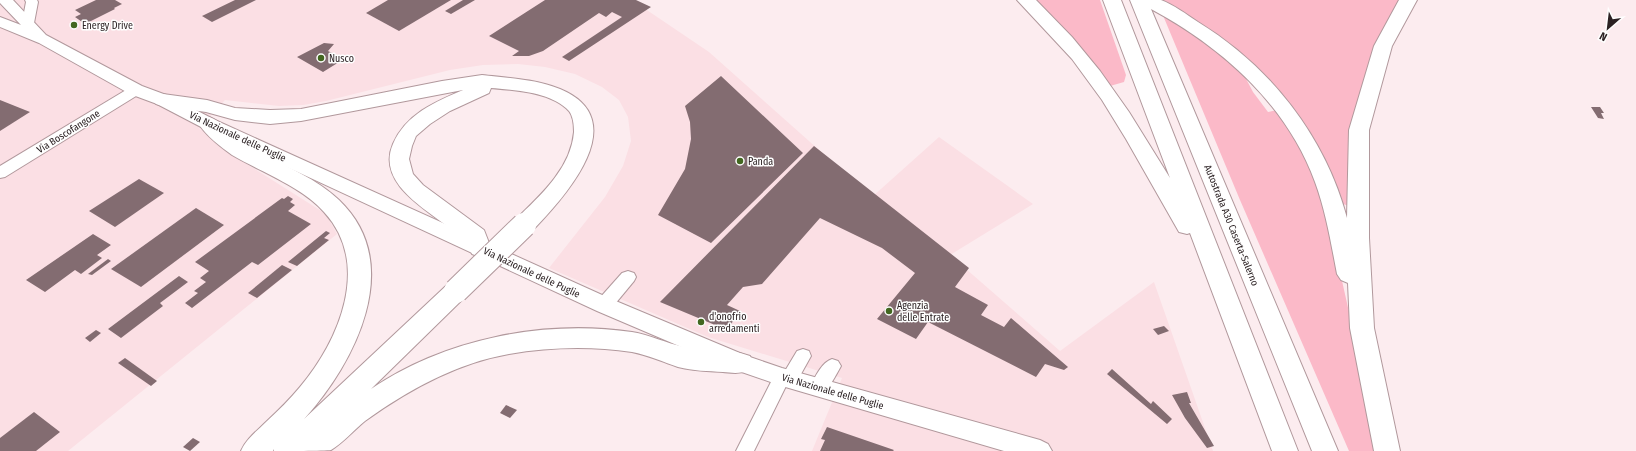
<svg xmlns="http://www.w3.org/2000/svg" width="1636" height="451" viewBox="0 0 1636 451" font-family="'Fira Sans Condensed',sans-serif">
  <rect width="100%" height="100%" fill="#fcecef"/>
  <path fill="#fbdfe4" d="M 0,0 L 632,0 L 709,52 L 872,197 L 939,137 L 1033,204 L 950,255 L 1060,351 L 1154,282 L 1213,451 L 812,451 L 842,378 L 708,337 L 549,268 L 605,197 L 623,166 L 631,141 L 628,117 L 619,100 L 602,87 L 575,74 L 545,67 L 518,64 L 483,65 L 450,70 L 326,101 L 303,105 L 279,106 L 225,100 L 199,128 L 231,154 L 326,214 L 337,234 L 68,451 L 0,451 Z"/>
  <g fill="#fbb9c8">
    <path d="M 1033,0 L 1100,0 L 1126,75 L 1124,82 L 1110,86 Z"/>
    <path d="M 1156,0 L 1406,0 L 1398,14 L 1349,206 L 1343,204 L 1331,177 L 1299,119 Z"/>
    <path d="M 1162,13 L 1207,41 L 1243,73 L 1253,92 L 1268,112 L 1278,110 L 1305,153 L 1326,209 L 1380,451 L 1349,451 L 1240,200 Z"/>
  </g>
  <g fill="#836c71">
    <path d="M 96,0 L 115,0 L 122,4 L 114,8 L 115,9 L 85,24 L 75,17 L 81,14 L 75,10 Z"/>
    <path d="M 235,0 L 256,0 L 212,22 L 202,16 Z"/>
    <path d="M 388,0 L 451,0 L 399,31 L 366,13 Z"/>
    <path d="M 463,0 L 475,0 L 451,14 L 445,11 Z"/>
    <path d="M 545,0 L 636,0 L 651,7 L 569,61 L 562,57 L 622,17 L 612,12 L 606,17 L 599,13 L 543,51 L 529,56 L 512,56 L 519,51 L 489,36 Z"/>
    <path d="M 324,43 L 334,44 L 328,51 L 344,59 L 323,72 L 297,57 Z"/>
    <path d="M 721,76 L 803,153 L 711,243 L 658,215 L 685,169 L 691,139 L 690,122 L 685,106 Z"/>
    <path d="M 0,100 L 30,112 L 0,131 Z"/>
    <path d="M 1591,107 L 1600,107 L 1604,113 L 1601,113 L 1604,119 L 1598,118 Z"/>
    <path d="M 814,146 L 969,268 L 955,287 L 988,305 L 981,315 L 1004,327 L 1011,318 L 1068,367 L 1064,370 L 1045,364 L 1036,377 L 928,322 L 916,339 L 877,319 L 915,273 L 882,248 L 820,218 L 762,284 L 743,287 L 727,305 L 740,311 L 727,330 L 660,302 Z"/>
    <path d="M 139,179 L 164,193 L 115,227 L 89,211 Z"/>
    <path d="M 288,196 L 293,199 L 290,202 L 295,205 L 288,211 L 311,224 L 258,265 L 252,262 L 192,308 L 185,303 L 198,293 L 194,291 L 206,282 L 200,278 L 209,271 L 195,262 L 282,198 L 284,199 Z"/>
    <path d="M 196,208 L 224,225 L 141,287 L 111,269 Z"/>
    <path d="M 326,231 L 330,233 L 324,238 L 329,240 L 297,266 L 288,262 Z"/>
    <path d="M 93,234 L 111,245 L 97,255 L 102,258 L 81,274 L 75,270 L 45,292 L 26,280 Z"/>
    <path d="M 108,259 L 111,261 L 92,275 L 88,274 Z"/>
    <path d="M 282,265 L 292,270 L 257,298 L 248,293 Z"/>
    <path d="M 179,276 L 188,282 L 160,303 L 163,306 L 121,338 L 108,329 Z"/>
    <path d="M 1164,326 L 1169,331 L 1158,335 L 1153,329 Z"/>
    <path d="M 96,330 L 101,333 L 90,342 L 85,338 Z"/>
    <path d="M 125,358 L 157,381 L 151,386 L 118,363 Z"/>
    <path d="M 1112,369 L 1151,404 L 1153,401 L 1172,419 L 1167,424 L 1107,374 Z"/>
    <path d="M 1187,392 L 1191,403 L 1189,403 L 1214,446 L 1207,448 L 1185,418 L 1172,395 Z"/>
    <path d="M 506,405 L 517,410 L 510,418 L 500,413 Z"/>
    <path d="M 34,412 L 60,432 L 36,451 L 0,451 L 0,438 Z"/>
    <path d="M 827,427 L 894,450 L 893,451 L 820,451 L 825,440 L 821,439 Z"/>
    <path d="M 193,438 L 200,442 L 190,451 L 183,447 Z"/>
  </g>
  <g fill="none" stroke-linecap="round" stroke-linejoin="round">
    <g stroke="#b1989c" stroke-width="2">
      <g id="minor">
        <path d="M 25,0 L 37,0 L 38,2 L 34,23 L 32,26 L 24,26 L 22,23 L 26,2 Z"/>
        <path d="M 136,86 L 141,87 L 142,90 L 141,93 L 5,177 L 0,178 L 0,166 L 131,87 Z"/>
        <path d="M 628,271 L 634,273 L 636,277 L 634,281 L 610,310 L 604,311 L 598,310 L 596,305 L 598,300 L 622,273 Z"/>
        <path d="M 803,349 L 809,351 L 811,356 L 796,383 L 790,385 L 787,384 L 754,451 L 736,451 L 776,372 L 782,370 L 785,371 L 797,351 Z"/>
        <path d="M 832,359 L 838,361 L 841,366 C 837,373 827,394 819,394 C 819,394 813,392 813,392 L 810,387 C 815,377 822,362 832,359 Z"/>
      </g>
    </g>
    <g stroke="#b1989c" stroke-width="2">
      <path id="major" d="M 0,0 L 13,0 L 46,35 L 142,86 L 169,96 L 215,120 L 611,299 L 747,356 L 782,368 L 1040,440 L 1048,444 L 1052,451 L 1004,451 L 782,386 L 733,369 L 597,311 L 203,128 L 157,104 L 130,94 L 39,43 L 0,27 L 0,17 L 21,25 L 0,3 Z"/>
    </g>
    <g stroke="#b1989c" stroke-width="2">
      <g id="highway">
        <path d="M 1017,0 L 1036,0 L 1072,37 L 1100,71 L 1129,112 L 1170,178 L 1103,0 L 1121,0 L 1298,451 L 1272,451 L 1190,233 L 1187,234 L 1179,232 L 1126,139 L 1102,100 L 1072,59 Z"/>
        <path d="M 1130,0 C 1139,0 1152,0 1161,0 C 1174,5 1186,14 1198,22 C 1270,66 1325,136 1347,218 L 1349,130 L 1374,46 L 1399,0 L 1417,0 L 1392,46 L 1369,130 L 1369,238 L 1374,328 L 1400,451 L 1374,451 L 1350,328 L 1348,283 L 1341,280 L 1337,274 C 1331,243 1326,212 1315,182 C 1287,105 1222,47 1151,9 L 1338,451 L 1312,451 Z"/>
        <path d="M 482,75 C 508,78 536,79 560,89 C 635,120 565,197 532,231 L 524,233 L 516,231 L 513,225 L 516,219 C 541,195 571,168 574,132 C 574,125 573,116 569,111 C 552,92 514,90 491,88 L 489,93 L 450,111 L 430,124 L 416,136 L 412,146 L 409,159 L 413,174 L 423,185 L 484,230 L 491,248 L 488,254 L 480,257 L 472,254 C 470,250 469,244 466,240 C 463,236 456,232 451,229 C 426,209 376,183 393,144 C 406,114 435,102 463,90 L 301,121 L 270,124 L 235,120 L 206,112 L 163,106 L 156,104 L 153,100 L 156,96 L 163,94 L 207,100 L 235,108 L 270,110 L 301,109 L 442,81 Z"/>
        <path d="M 209,117 C 221,121 228,131 238,139 C 245,145 253,149 261,153 C 287,167 317,179 339,200 C 406,264 355,363 304,419 L 448,284 L 456,282 L 464,284 L 468,291 L 464,298 L 371,389 C 444,339 544,319 632,332 C 650,335 666,343 684,347 C 706,351 729,348 750,356 L 753,363 L 750,370 C 740,374 733,373 723,372 C 708,371 693,371 678,367 C 663,362 648,355 632,352 C 591,346 550,347 509,354 C 457,363 408,390 365,421 C 355,429 342,444 331,450 C 325,451 283,451 274,451 L 274,449 L 273,451 L 241,451 C 246,439 257,431 266,422 C 278,411 290,399 300,387 C 339,341 372,264 324,212 C 302,187 261,172 232,155 C 221,147 206,136 199,124 L 202,119 Z"/>
      </g>
    </g>
    <use href="#minor" fill="#fff" fill-rule="evenodd"/>
    <use href="#major" fill="#fff" fill-rule="evenodd"/>
    <use href="#highway" fill="#fff" fill-rule="evenodd"/>
    <g stroke="#b1989c" stroke-width="26" stroke-linecap="butt">
      <path id="highway-bridge" d="M 456,291 L 524,225"/>
    </g>
    <use href="#highway-bridge" stroke="#fff" stroke-width="24"/>
  </g>
  <g fill="#426720" stroke="#fefefe" stroke-width="1.5">
    <circle cx="74" cy="25" r="4"/>
    <circle cx="321" cy="58" r="4"/>
    <circle cx="740" cy="161" r="4"/>
    <circle cx="889" cy="311" r="4"/>
    <circle cx="701" cy="322" r="4"/>
  </g>
  <g text-anchor="middle" stroke-width="3" stroke-linejoin="round" paint-order="stroke">
    <g font-size="10" fill="#2b2123" stroke="#fefefe" text-anchor="start">
      <text x="82" y="29">Energy Drive</text>
      <text x="329" y="62">Nusco</text>
      <text x="748" y="165">Panda</text>
      <text x="897" y="309">Agenzia<tspan x="897" dy="12">delle Entrate</tspan></text>
      <text x="709" y="320">d'onofrio<tspan x="709" dy="12">arredamenti</tspan></text>
    </g>
    <g font-size="10" fill="#2b2123" stroke="#fefefe">
      <text transform="translate(68 131) rotate(-32)" y="4">Via Boscofangone</text>
      <text transform="translate(238 136) rotate(25)" y="4">Via Nazionale delle Puglie</text>
      <text transform="translate(1232 225) rotate(68)" y="4">Autostrada A30 Caserta-Salerno</text>
      <text transform="translate(532 272) rotate(25)" y="4">Via Nazionale delle Puglie</text>
      <text transform="translate(833 391) rotate(16)" y="4">Via Nazionale delle Puglie</text>
    </g>
  </g>
  <g transform="translate(1608 28) rotate(208)" stroke="#fefefe" stroke-width="3" paint-order="stroke">
  <path d="M0-3L7 15L0 10L-7 15Z" fill="#2b2123"/>
  <text y="-6" font-size="11" font-weight="bold" text-anchor="middle" fill="#2b2123">N</text>
  </g>
</svg>
